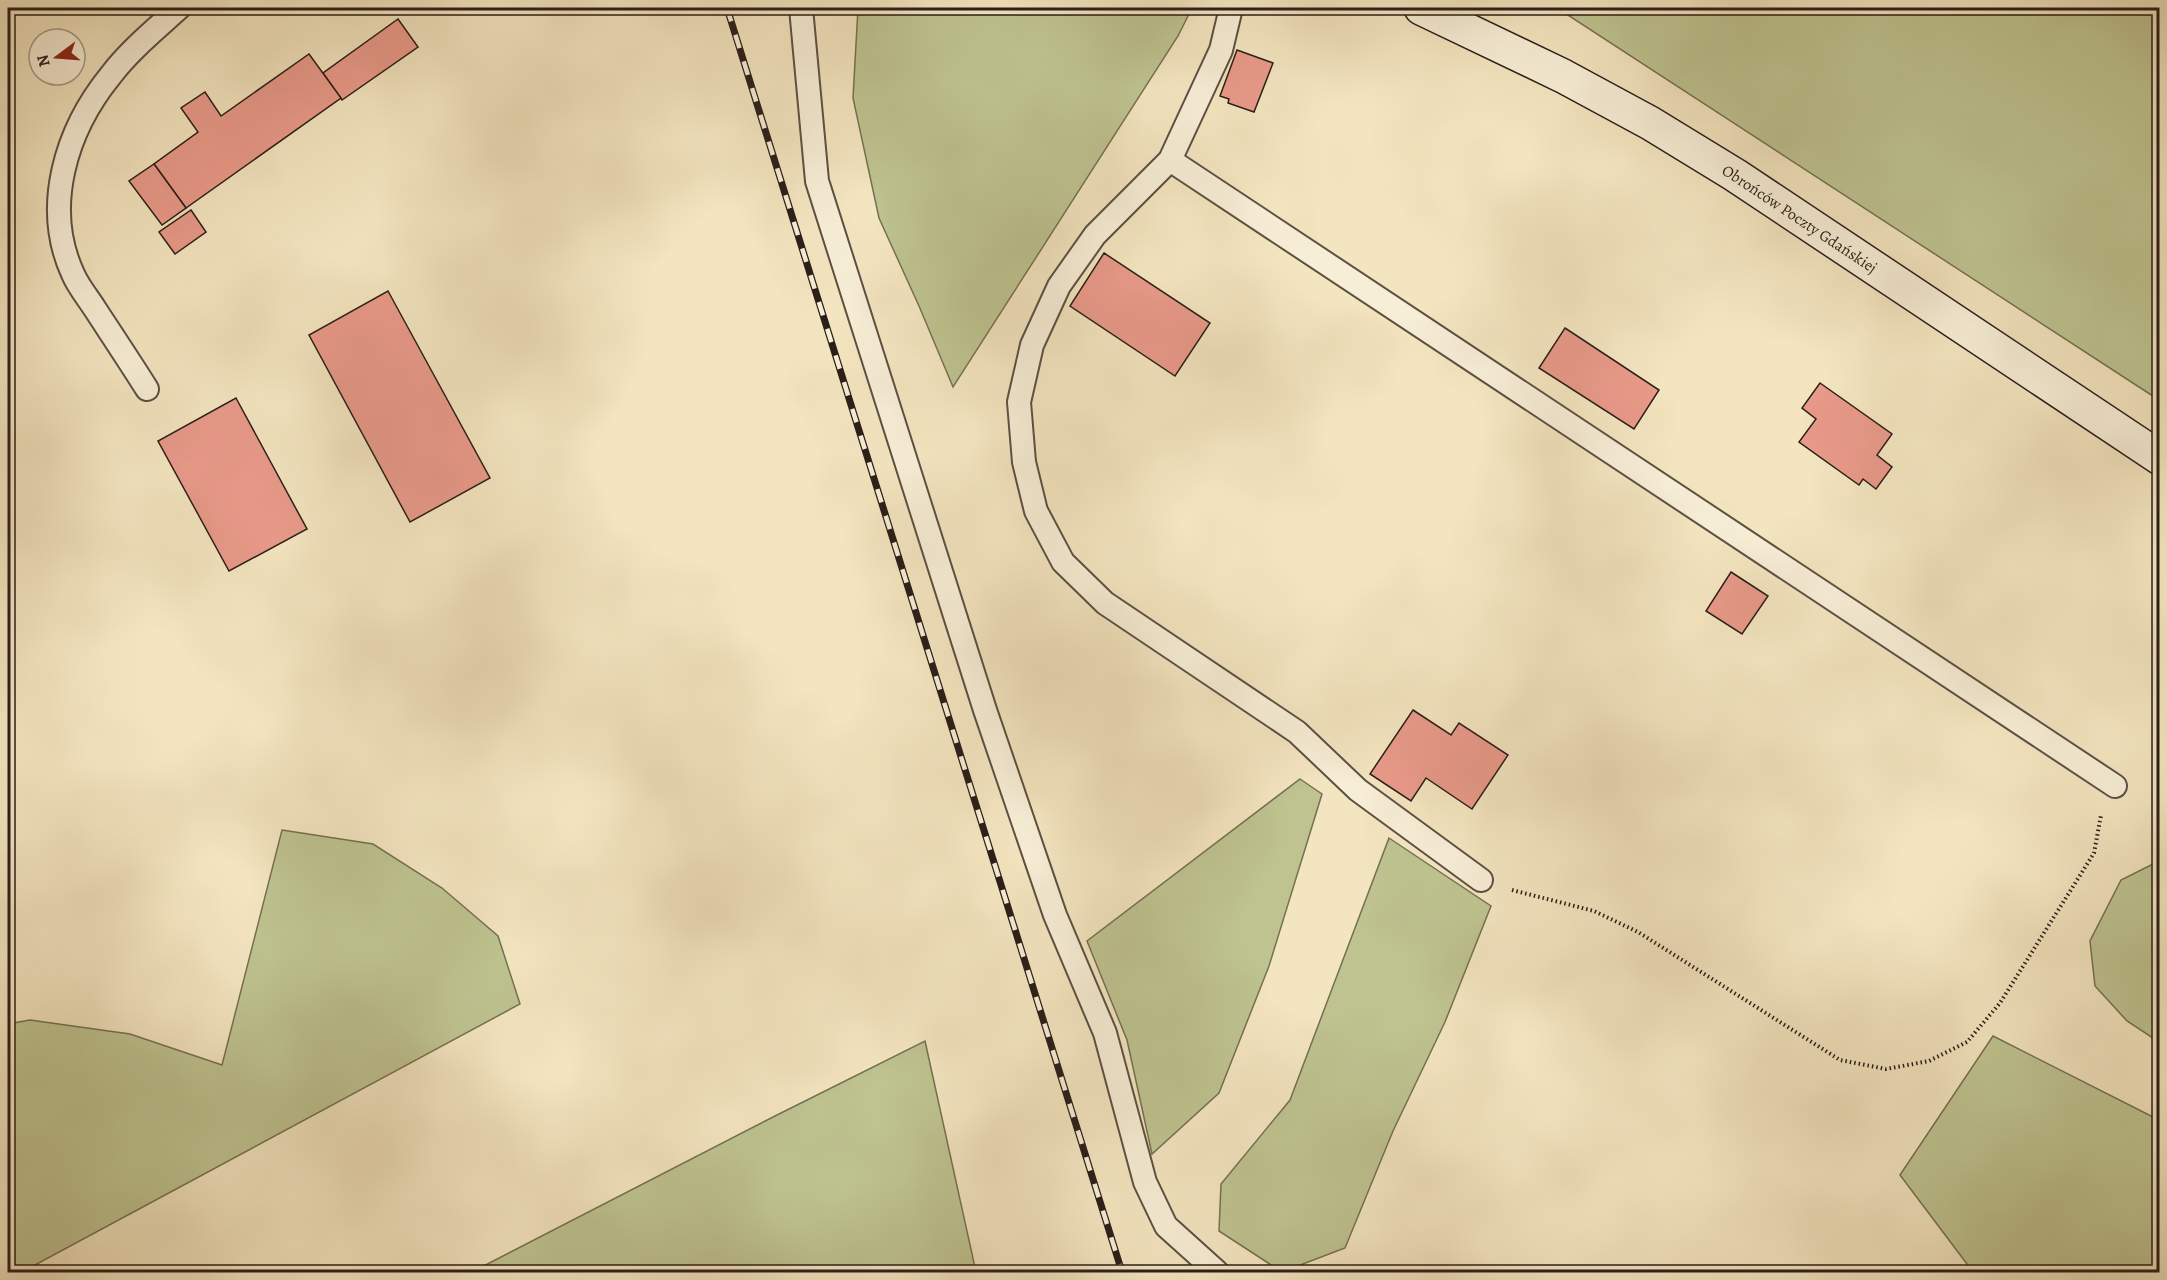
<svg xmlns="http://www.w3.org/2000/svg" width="2167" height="1280" viewBox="0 0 2167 1280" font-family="Alegreya,serif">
  <rect width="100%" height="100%" fill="#f3e5c0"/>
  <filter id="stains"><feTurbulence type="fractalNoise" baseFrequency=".00333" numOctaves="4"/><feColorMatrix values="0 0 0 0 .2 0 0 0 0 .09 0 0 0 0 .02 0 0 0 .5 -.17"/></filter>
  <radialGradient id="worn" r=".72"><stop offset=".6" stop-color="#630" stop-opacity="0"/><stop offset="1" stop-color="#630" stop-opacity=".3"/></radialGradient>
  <g fill="#bec390" stroke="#747054" stroke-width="1.5">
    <path d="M 858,8 L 1192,8 L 1178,36 L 953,387 L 919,306 L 879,218 L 853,98 Z"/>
    <path d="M 1557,8 L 2159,8 L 2159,400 Z"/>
    <path d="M 1300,779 L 1322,794 L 1269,966 L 1219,1093 L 1152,1154 L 1127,1040 L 1087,941 Z"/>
    <path d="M 282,830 L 373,844 L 442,888 L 498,936 L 520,1004 L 22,1272 L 8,1272 L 8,1024 L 30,1020 L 130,1034 L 222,1065 Z"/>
    <path d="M 1389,838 L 1491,906 L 1445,1022 L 1393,1131 L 1345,1248 L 1282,1272 L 1219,1231 L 1221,1184 L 1290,1100 Z"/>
    <path d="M 2159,861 L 2159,1042 L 2127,1021 L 2095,986 L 2090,941 L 2121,880 Z"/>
    <path d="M 1993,1036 L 2159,1120 L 2159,1272 L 1973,1272 L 1900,1175 Z"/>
    <path d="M 925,1041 L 976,1272 L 472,1272 L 775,1116 Z"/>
  </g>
  <g fill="#e99a8a" stroke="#2a1e19" stroke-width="1.5">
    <path d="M 398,19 L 418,47 L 342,100 L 323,73 Z"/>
    <path d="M 1237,50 L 1273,63 L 1254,112 L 1228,103 L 1229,99 L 1220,96 Z"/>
    <path d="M 309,54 L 341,98 L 186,208 L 154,164 L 198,132 L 181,108 L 205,92 L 221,116 Z"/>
    <path d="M 154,164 L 186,208 L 162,225 L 129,181 Z"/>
    <path d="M 191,210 L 206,232 L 175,254 L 159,232 Z"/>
    <path d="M 1104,253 L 1210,323 L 1175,376 L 1070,306 Z"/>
    <path d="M 388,291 L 490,478 L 410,522 L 309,335 Z"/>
    <path d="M 1565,328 L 1659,390 L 1634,429 L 1539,368 Z"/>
    <path d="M 1820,383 L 1892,434 L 1877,455 L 1892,467 L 1876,489 L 1863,479 L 1859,485 L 1799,442 L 1816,419 L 1802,408 Z"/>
    <path d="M 236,398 L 307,529 L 229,571 L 158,441 Z"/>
    <path d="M 1731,572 L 1768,596 L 1742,634 L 1706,611 Z"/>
    <path d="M 1413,710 L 1451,735 L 1459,723 L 1508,755 L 1472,809 L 1426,778 L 1411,801 L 1370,774 Z"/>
  </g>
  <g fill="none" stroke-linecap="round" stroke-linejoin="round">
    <g stroke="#5c5043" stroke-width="26">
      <g id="service">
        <path d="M 801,8 L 817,181 L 985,710 L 1055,915 L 1105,1033 L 1145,1182 L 1166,1226 L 1217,1272"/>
        <path d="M 1231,8 L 1221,50 L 1170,160 L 1095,235 L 1059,286 L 1032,345 L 1019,402 L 1024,462 L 1036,511 L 1063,562 L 1105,603 L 1297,732 L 1358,790 L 1481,880"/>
        <path d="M 1170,160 L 2115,786"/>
        <path d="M 147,389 C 130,362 112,335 95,309 C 88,298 78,286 73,274 C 42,207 66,130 111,75 C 130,50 156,29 179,8"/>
      </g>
    </g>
    <g stroke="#2a1e19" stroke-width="36">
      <g id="secondary">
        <path id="s1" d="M 1421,8 L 1563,76 L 1650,123 L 1735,175 L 2160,458"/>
      </g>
    </g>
    <path stroke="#2a1e19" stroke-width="4" stroke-dasharray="1.5 3" stroke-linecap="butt" d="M 1512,890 L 1594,911 L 1638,932 L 1840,1060 L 1886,1069 L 1929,1061 L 1967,1042 L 2000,1003 L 2094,853 L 2101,815"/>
    <use href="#service" stroke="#f7eed6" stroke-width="22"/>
    <use href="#secondary" stroke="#f7eed6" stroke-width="33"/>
    <g stroke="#2a1e19" stroke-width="7">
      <path id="rail" d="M 727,8 L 1122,1272"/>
    </g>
    <use href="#rail" stroke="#f7eed6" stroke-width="4.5" stroke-dasharray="14" stroke-linecap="butt"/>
  </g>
  <g text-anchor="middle" stroke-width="5" stroke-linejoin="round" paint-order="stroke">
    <g font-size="16" fill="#2a1e19" stroke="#f7eed6">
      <text dy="6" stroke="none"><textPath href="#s1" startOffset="434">Obrońców Poczty Gdańskiej</textPath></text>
    </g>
  </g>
  <rect width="2167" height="1280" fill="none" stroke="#f3e5c0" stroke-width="30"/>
  <rect x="9" y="9" width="2149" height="1262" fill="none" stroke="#2a1e19" stroke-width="3"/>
  <rect x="15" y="15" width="2137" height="1250" fill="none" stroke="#2a1e19" stroke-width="1.5"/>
  <g transform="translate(57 57) rotate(254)"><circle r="28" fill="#f7eed6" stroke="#a59b8a" stroke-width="1.5"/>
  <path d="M0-4.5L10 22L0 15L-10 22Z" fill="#8f2418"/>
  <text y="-9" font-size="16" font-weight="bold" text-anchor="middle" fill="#2a1e19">N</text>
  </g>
  <rect width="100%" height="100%" filter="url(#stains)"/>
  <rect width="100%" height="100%" fill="url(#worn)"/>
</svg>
